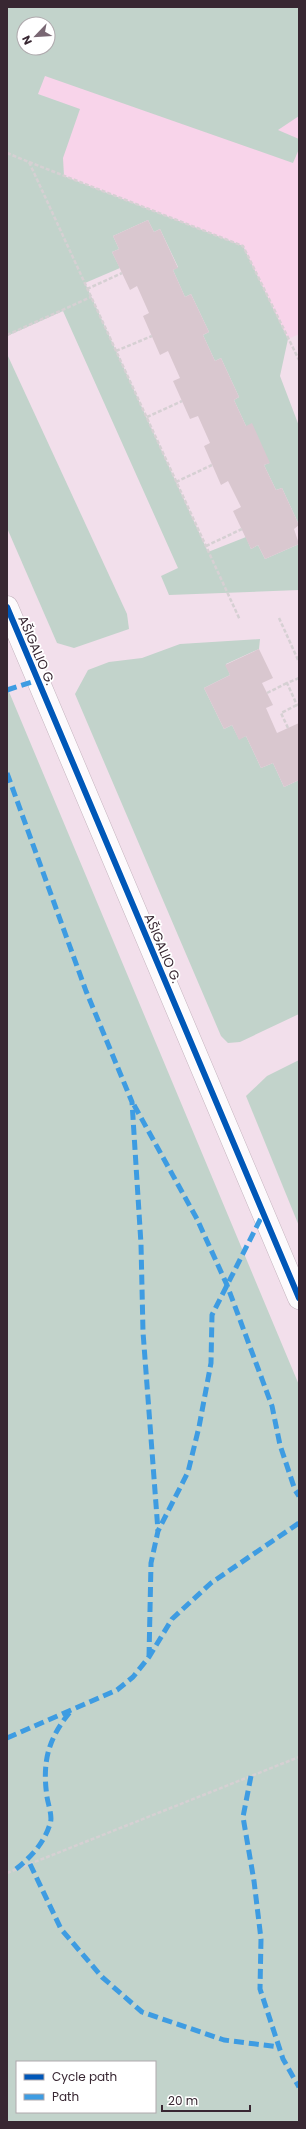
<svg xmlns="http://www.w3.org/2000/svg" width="306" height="2129" viewBox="0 0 306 2129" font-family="Poppins,sans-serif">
  <rect width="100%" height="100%" fill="#f2dfeb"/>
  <path fill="#f8d4ea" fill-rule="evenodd" d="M 7,7 L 299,7 L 299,334 L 288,339 L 242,246 L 7,153 ZM 24,24 L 48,24 L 48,48 L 24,48 Z"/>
  <g fill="#c2d3cb" fill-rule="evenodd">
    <path d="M 7,7 L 299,7 L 299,116 L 278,130 L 299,139 L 299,149 L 293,163 L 45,76 L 38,94 L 80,109 L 63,158 L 64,176 L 243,246 L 288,339 L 280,376 L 299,426 L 299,525 L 282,488 L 276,490 L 264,465 L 269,463 L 246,426 L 234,400 L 239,397 L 221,358 L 215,361 L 203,335 L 209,332 L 191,294 L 185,297 L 173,270 L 178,267 L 160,229 L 154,232 L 148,220 L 113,236 L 119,249 L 112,252 L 120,268 L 85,283 L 208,552 L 246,537 L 251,549 L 258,545 L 265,559 L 299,544 L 299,590 L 169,595 L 161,576 L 178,568 L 63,311 L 7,336 ZM 24,24 L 48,24 L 48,48 L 24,48 Z"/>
    <path d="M 7,354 L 127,614 L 129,629 L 74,648 L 57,643 L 7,528 Z"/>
    <path d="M 260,639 L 259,649 L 226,664 L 230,675 L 204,688 L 224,729 L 232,725 L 239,739 L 246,736 L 261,768 L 273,763 L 284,787 L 299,780 L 299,1014 L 240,1042 L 228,1043 L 221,1036 L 75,694 L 88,670 L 109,662 L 142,658 L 180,644 Z"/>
    <path d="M 7,687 L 299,1385 L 299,2122 L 7,2122 ZM 17,2062 L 155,2062 L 155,2112 L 17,2112 Z"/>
    <path d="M 299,1060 L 299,1226 L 246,1096 L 267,1076 Z"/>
  </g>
  <g fill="#d9c7cf">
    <path d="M 148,220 L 154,232 L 160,229 L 178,268 L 173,270 L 185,297 L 191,294 L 209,332 L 203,335 L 215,361 L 221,358 L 239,397 L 234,400 L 246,426 L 252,423 L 270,463 L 264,465 L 276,490 L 282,488 L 299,525 L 294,529 L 299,544 L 265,559 L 258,545 L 251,549 L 233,511 L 241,507 L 228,481 L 221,485 L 204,446 L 210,443 L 198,416 L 190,419 L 173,381 L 180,378 L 168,351 L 160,355 L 143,316 L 149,313 L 137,286 L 130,290 L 112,252 L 119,249 L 113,236 Z"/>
    <path d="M 259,649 L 273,678 L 262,683 L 273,705 L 266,708 L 277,733 L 299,723 L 299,780 L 284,787 L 273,763 L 261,768 L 246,736 L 239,740 L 232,725 L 224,729 L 204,688 L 230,675 L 225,665 Z"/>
  </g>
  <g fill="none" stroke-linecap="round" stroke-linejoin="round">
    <g stroke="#c4b4be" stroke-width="23">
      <path id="minor" d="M 7,607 L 299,1298"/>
    </g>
    <g stroke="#d6d0d3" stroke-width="2.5" stroke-dasharray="4 2" stroke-linecap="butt">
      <path d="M 7,153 L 29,162 L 240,620"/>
      <path d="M 29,162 L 243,246 L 299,360"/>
      <path d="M 87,289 L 122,273"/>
      <path d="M 7,335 L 91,297"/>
      <path d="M 116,351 L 152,336"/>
      <path d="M 147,417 L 182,401"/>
      <path d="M 176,482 L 212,465"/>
      <path d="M 206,546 L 242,529"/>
      <path d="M 279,618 L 299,662"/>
      <path d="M 299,678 L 287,683 L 297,705 L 299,704"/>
      <path d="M 267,693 L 287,683"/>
      <path d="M 288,728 L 281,713 L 297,705"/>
      <path d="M 7,1873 L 299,1757"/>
    </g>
    <use href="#minor" stroke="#fdfafc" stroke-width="22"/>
    <g stroke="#3e9ce2" stroke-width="5" stroke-dasharray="10 5" stroke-linecap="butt">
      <path d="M 7,690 L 38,680"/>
      <path d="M 7,773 L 86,991 L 132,1102 L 141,1244 L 143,1332 L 158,1531"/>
      <path d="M 134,1105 L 197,1219 L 227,1285 L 272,1406 L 280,1445 L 295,1490 L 299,1496"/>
      <path d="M 149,1657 L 151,1563 L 158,1531 L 188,1472 L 199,1427 L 211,1363 L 212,1315 L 263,1214"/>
      <path d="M 7,1738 L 117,1690 L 133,1677 L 149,1657 L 172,1619 L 211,1583 L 299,1523"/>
      <path d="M 251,1776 L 243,1817 L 254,1881 L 261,1939 L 260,1989 L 283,2059 L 299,2087"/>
      <path d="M 30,1864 L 61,1929 L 102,1977 L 142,2012 L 224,2040 L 279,2047"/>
      <path d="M 16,1869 C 31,1857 44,1843 50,1824 C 53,1817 48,1804 47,1797 C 42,1762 48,1739 70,1712"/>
    </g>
    <g stroke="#fff" stroke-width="8">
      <path id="cycleway" d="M 7,607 L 299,1298"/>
    </g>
    <use href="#cycleway" stroke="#0057b8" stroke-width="6"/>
  </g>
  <g text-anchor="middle" stroke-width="3.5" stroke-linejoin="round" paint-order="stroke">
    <g font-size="13" fill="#382732" stroke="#fff">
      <text transform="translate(37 650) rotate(67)" y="5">AŠIGALIO G.</text>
      <text transform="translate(163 948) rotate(67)" y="5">AŠIGALIO G.</text>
    </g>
  </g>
  <rect width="306" height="2129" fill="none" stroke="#382732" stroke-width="16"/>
  <rect x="16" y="2061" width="140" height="52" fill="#ffffff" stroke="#afa9ad"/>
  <rect x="24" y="2074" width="20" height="6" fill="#0057b8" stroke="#afa9ad"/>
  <text x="52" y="2081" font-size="12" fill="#382732">Cycle path</text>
  <rect x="24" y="2094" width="20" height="6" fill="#3e9ce2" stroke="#afa9ad"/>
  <text x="52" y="2101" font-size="12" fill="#382732">Path</text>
  <g transform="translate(36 36) rotate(245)"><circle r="19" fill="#ffffff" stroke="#afa9ad"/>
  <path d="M0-3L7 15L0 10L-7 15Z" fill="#796773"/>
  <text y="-6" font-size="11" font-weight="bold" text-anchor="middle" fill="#382732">N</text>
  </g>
  <path d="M162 2105v6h88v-6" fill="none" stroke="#382732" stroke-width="2"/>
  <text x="168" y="2105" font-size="12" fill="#382732" stroke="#ffffff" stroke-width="3" paint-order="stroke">20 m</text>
</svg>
